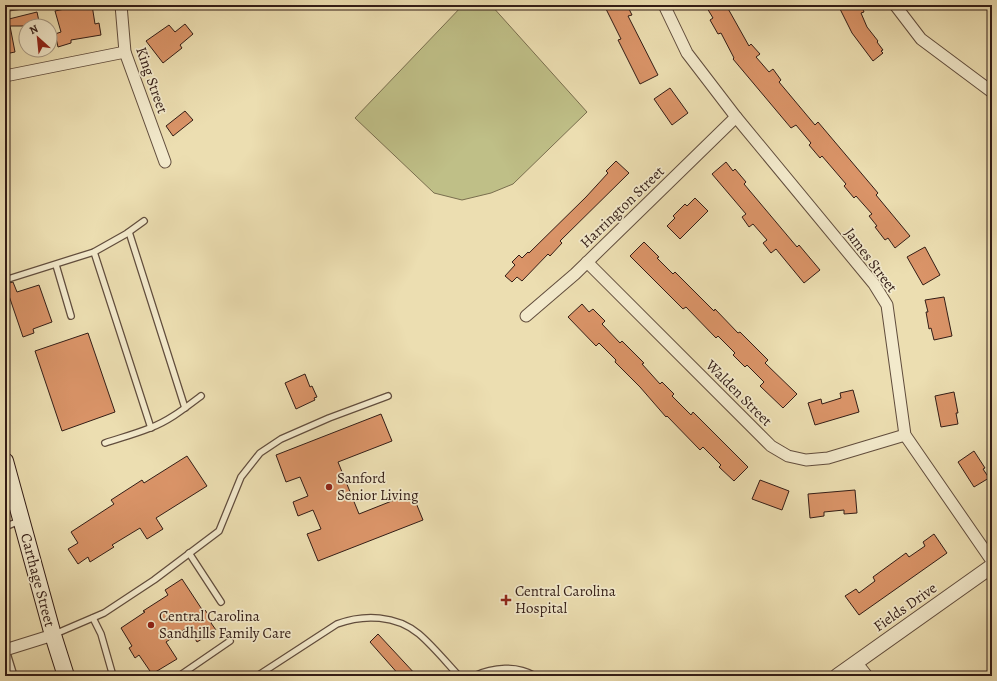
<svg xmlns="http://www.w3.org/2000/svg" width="997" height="681" viewBox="0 0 997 681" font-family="Alegreya,serif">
  <rect width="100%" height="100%" fill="#ecdeb1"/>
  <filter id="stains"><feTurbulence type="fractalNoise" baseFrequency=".005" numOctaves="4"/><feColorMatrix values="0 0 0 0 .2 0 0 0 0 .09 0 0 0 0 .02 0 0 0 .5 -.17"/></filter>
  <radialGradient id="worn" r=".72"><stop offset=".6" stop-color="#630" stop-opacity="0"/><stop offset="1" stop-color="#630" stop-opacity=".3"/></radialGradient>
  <path fill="#bfbf87" stroke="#796e4e" d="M 463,5 L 491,5 L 587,112 L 513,184 L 491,193 L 462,200 L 434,193 L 355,118 Z"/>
  <g fill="#da9468" stroke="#331d16">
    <path d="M 84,5 L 92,5 L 95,24 L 99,23 L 101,35 L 71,40 L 71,43 L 58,47 L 55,34 L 61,32 L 55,11 Z"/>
    <path d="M 604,5 L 627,5 L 632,15 L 628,16 L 658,75 L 640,84 L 618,40 L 621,39 Z"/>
    <path d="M 713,5 L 726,5 L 749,46 L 751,44 L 760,54 L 756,57 L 769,72 L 773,69 L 781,80 L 779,82 L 815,125 L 818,122 L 878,193 L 876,195 L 910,236 L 895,248 L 888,238 L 885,240 L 875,227 L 877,226 L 869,216 L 872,214 L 856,196 L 854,198 L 844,186 L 846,184 L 822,156 L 820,158 L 809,145 L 811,143 L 796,125 L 791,128 L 733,59 L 734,58 L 721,33 L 718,34 L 710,20 L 713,18 L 707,8 Z"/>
    <path d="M 838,5 L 861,5 L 864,12 L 861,13 L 867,27 L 878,41 L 877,42 L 883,50 L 881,51 L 883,53 L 873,61 L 852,33 Z"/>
    <path d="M 37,12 L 40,26 L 10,26 L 15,52 L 5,54 L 5,20 Z"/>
    <path d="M 185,24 L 193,34 L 180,45 L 182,48 L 163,63 L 146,41 L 169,25 L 175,32 Z"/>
    <path d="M 670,88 L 688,113 L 672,125 L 654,99 Z"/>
    <path d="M 185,111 L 193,120 L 173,136 L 166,126 Z"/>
    <path d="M 616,161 L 629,173 L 560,241 L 562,243 L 550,256 L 548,254 L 522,281 L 517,277 L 512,282 L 505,276 L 515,265 L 512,262 L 519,255 L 522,258 L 528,252 L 529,253 L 586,197 L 608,173 L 606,171 Z"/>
    <path d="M 726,162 L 733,171 L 735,169 L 746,182 L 744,184 L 797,247 L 799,245 L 820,270 L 804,283 L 776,249 L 771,253 L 763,243 L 767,240 L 753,224 L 749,227 L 742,217 L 746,214 L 712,174 Z"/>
    <path d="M 695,198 L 708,211 L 680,239 L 667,226 L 675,218 L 673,216 L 685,204 L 687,206 Z"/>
    <path d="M 644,242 L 659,257 L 657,258 L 673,274 L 675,272 L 714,311 L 715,309 L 738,333 L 740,332 L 768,360 L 765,363 L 797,394 L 783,408 L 760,386 L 764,382 L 747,365 L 745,367 L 733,355 L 735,353 L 718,336 L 716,338 L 686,307 L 683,309 L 630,256 Z"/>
    <path d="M 925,247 L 940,275 L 923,285 L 907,257 Z"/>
    <path d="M 13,282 L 17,292 L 39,285 L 52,322 L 33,329 L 34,333 L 23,337 L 5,284 Z"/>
    <path d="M 944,297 L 952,336 L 934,340 L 931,328 L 929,329 L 926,312 L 928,312 L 925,300 Z"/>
    <path d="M 582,304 L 589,312 L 593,309 L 605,321 L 602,324 L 620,343 L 622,341 L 644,363 L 642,364 L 660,384 L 662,382 L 674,394 L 672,396 L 691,415 L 693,412 L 748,467 L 734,481 L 719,467 L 721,465 L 703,447 L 700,450 L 667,416 L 666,417 L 640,387 L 615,362 L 616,360 L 599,343 L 596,346 L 568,317 Z"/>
    <path d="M 88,333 L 115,412 L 62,431 L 35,351 Z"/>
    <path d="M 305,374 L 310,387 L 312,386 L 317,397 L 314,398 L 315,400 L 296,409 L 285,383 Z"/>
    <path d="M 853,390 L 859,412 L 815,425 L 808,403 L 821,399 L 822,404 L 841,398 L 840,393 Z"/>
    <path d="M 954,392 L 958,413 L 956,413 L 958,424 L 941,427 L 935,396 Z"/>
    <path d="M 381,414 L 392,441 L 338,462 L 359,514 L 412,493 L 423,520 L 318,561 L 307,534 L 321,529 L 313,510 L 298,516 L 293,502 L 308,496 L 300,477 L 286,482 L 276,455 Z"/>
    <path d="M 974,451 L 985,468 L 983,469 L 989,478 L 974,487 L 958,462 Z"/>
    <path d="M 187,456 L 207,486 L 156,518 L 163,529 L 147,539 L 140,528 L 112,545 L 114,547 L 90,562 L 88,557 L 78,564 L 68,549 L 78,543 L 71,532 L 114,504 L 111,500 L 142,480 L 144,483 Z"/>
    <path d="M 760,480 L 789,491 L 782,510 L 752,499 Z"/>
    <path d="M 855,490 L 857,513 L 844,514 L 844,510 L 824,512 L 824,516 L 810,518 L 808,494 Z"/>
    <path d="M 934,534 L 947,553 L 859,615 L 845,596 L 856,589 L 859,593 L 875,581 L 873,577 L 906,553 L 909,557 L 925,546 L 923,542 Z"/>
    <path d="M 182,579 L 203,611 L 205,610 L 213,621 L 211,623 L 216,630 L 197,642 L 188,627 L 166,642 L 177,659 L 152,674 L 139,655 L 135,658 L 129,648 L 132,646 L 121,628 L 145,612 L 143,611 L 168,595 L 165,590 Z"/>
    <path d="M 378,634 L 417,676 L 400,676 L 370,642 Z"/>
  </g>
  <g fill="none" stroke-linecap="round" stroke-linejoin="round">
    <g stroke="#614d3d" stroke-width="8">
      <g id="service">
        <path d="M 5,8 L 26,5"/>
        <path d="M 129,232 L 185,408"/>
        <path d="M 94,252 L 151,428"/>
        <path d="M 56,265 L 71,316"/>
        <path d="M 5,280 L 94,252 L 126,234 L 144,221"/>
        <path d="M 105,443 C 120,438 135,434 150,428 C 169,421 185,408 201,396"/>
        <path d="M 5,527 L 19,521"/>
        <path d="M 189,553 L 221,602"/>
        <path d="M 93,618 L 101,634 L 113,676"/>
        <path d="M 55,634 L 104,613 L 154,580 L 219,531 L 241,477 L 260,453 L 281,439 L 329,418 L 388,396"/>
        <path d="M 6,650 L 14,676"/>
        <path d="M 179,676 L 230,641"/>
        <path d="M 257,676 L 337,624 C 364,614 396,615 419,634 C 433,646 446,662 459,676"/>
        <path d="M 474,676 C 493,667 517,665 535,676"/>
      </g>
    </g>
    <g stroke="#614d3d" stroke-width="13">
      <g id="minor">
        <path d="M 121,5 L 125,52 L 165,162"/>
        <path d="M 664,5 L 687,53 L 736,117 L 874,284 L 887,305 L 905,435 L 992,561"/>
        <path d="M 895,5 L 921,39 L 992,92"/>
        <path d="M 5,76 L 125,52"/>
        <path d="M 587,262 L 771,446 L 788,456 L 806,460 L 828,458 L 905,435"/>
        <path d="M 526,316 L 575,274 L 736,117"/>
        <path d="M 5,650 L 53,635"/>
        <path d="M 856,662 L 867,676"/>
      </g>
    </g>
    <g stroke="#614d3d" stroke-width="16">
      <path id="tertiary" d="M 837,676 L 992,566"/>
    </g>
    <g stroke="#331d16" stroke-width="18">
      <path id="secondary" d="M 5,461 L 53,635 L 66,676"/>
    </g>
    <use href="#service" stroke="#f3eacc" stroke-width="5.5"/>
    <use href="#minor" stroke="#f3eacc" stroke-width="11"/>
    <use href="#tertiary" stroke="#f3eacc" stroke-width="14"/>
    <use href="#secondary" stroke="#f3eacc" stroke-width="16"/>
  </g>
  <g fill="#8f2418" stroke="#f3eacc" stroke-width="1.5">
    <circle cx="329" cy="487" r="4"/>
    <path d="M504 594h4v4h4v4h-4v4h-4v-4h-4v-4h4z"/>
    <circle cx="151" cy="625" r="4"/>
  </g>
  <g text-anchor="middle" stroke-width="3.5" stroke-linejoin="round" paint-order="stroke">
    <g font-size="15" fill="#331d16" stroke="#f3eacc">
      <text transform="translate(152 80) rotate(71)" y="5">King Street</text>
      <text transform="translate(622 207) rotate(-44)" y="5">Harrington Street</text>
      <text transform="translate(871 260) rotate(53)" y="5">James Street</text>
      <text transform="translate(739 393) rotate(45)" y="5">Walden Street</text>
      <text transform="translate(38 580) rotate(75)" y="5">Carthage Street</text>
      <text transform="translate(905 607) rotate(-35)" y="5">Fields Drive</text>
    </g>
    <g font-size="15" fill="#331d16" stroke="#f3eacc" text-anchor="start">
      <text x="337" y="483">Sanford<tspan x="337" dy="17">Senior Living</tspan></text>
      <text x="515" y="596">Central Carolina<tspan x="515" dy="17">Hospital</tspan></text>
      <text x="159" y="621">Central Carolina<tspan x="159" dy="17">Sandhills Family Care</tspan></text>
    </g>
  </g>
  <rect width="997" height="681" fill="none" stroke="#ecdeb1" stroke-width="20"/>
  <rect x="6" y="6" width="985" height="669" fill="none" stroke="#331d16" stroke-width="2"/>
  <rect x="10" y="10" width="977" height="661" fill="none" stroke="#331d16"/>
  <g transform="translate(38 38) rotate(333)"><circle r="19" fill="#f3eacc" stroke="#a69883"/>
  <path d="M0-3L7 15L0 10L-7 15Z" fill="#8f2418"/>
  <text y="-6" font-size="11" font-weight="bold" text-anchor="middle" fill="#331d16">N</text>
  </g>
  <rect width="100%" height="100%" filter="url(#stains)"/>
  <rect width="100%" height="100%" fill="url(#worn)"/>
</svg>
